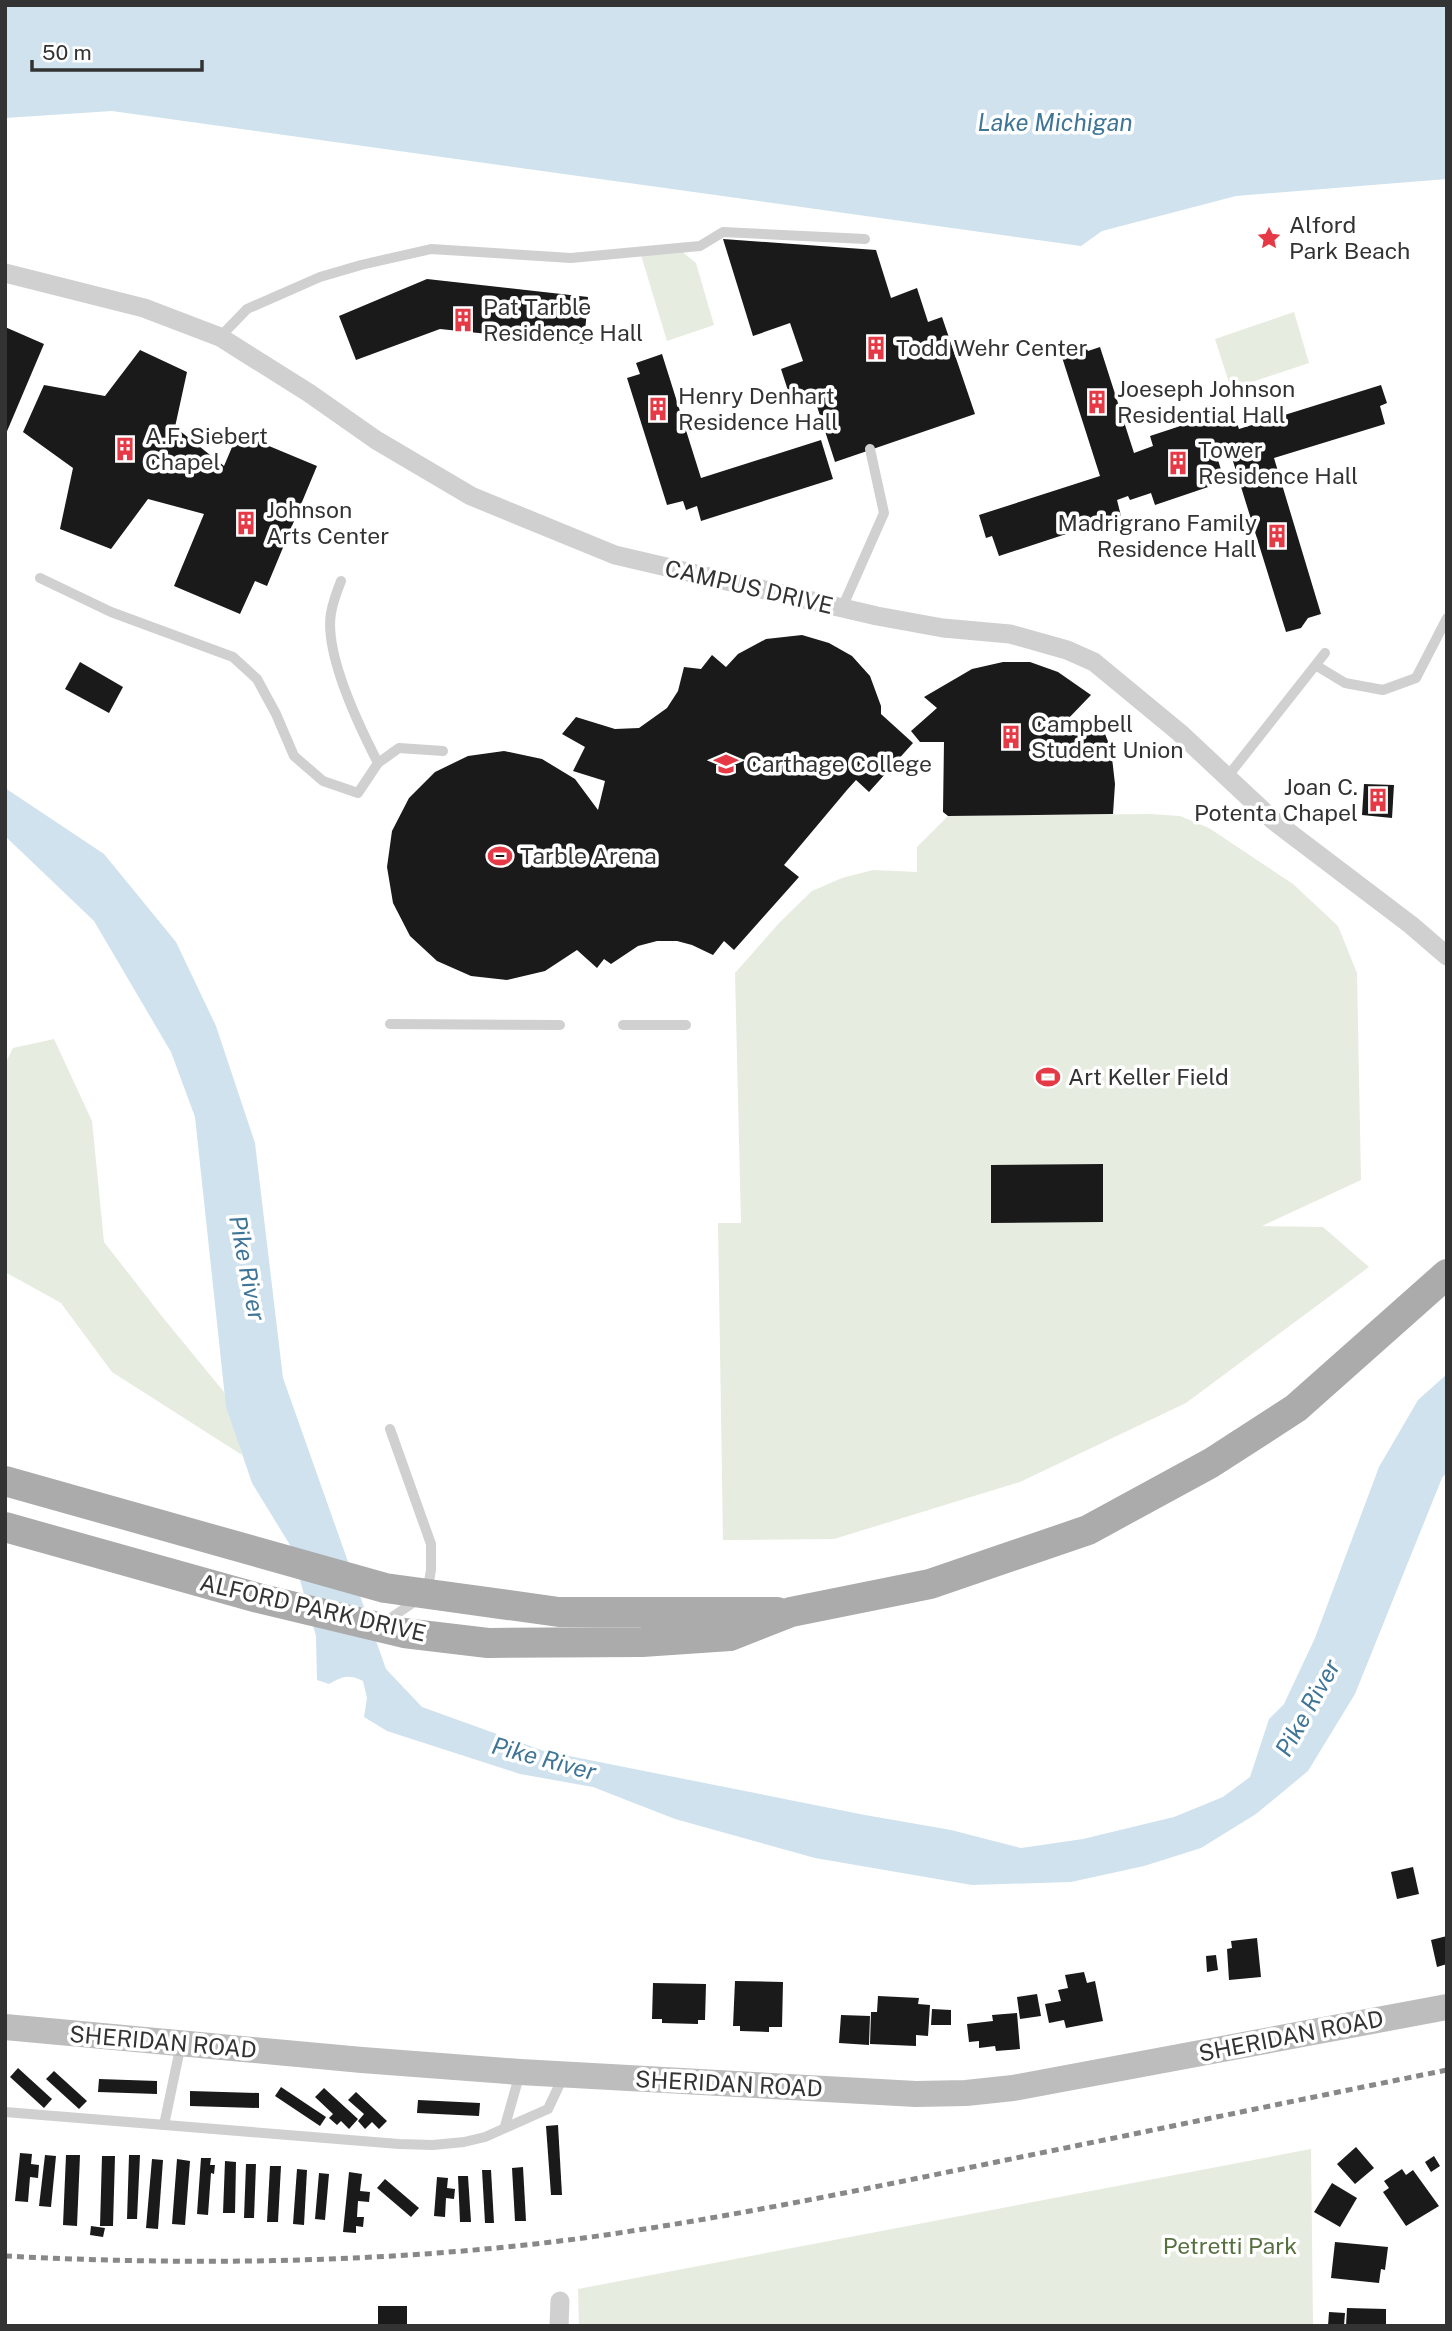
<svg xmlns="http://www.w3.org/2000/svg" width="1452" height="2331" viewBox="0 0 1452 2331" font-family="'Public Sans',sans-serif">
  <rect width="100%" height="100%" fill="#fff"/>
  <g fill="#e6ecdf">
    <path d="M 680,250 L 696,263 L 714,325 L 667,341 L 641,255 Z"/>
    <path d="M 1294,312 L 1309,363 L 1231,389 L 1215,339 Z"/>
    <path d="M 1151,814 L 1180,816 L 1209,828 L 1293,884 L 1338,926 L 1357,973 L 1361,1180 L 1262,1226 L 1323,1227 L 1369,1267 L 1186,1403 L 1020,1482 L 834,1539 L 723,1540 L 718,1223 L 741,1223 L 735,973 L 780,922 L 812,891 L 842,878 L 873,870 L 917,872 L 917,847 L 948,816 Z"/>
    <path d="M 54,1039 L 92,1121 L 104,1242 L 164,1319 L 224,1392 L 242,1455 L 112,1372 L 61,1303 L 5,1272 L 5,1064 L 13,1048 Z"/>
    <path d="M 1311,2149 L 1313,2326 L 579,2326 L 578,2289 Z"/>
  </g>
  <g fill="#cfe2ee">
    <path d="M 5,5 L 1447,5 L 1447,179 L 1236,196 L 1102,231 L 1081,246 L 112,111 L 5,118 Z"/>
    <path d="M 5,788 L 104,854 L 176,942 L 216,1026 L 255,1143 L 283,1378 L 386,1669 L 422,1707 L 544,1751 L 865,1815 L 951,1830 L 1021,1848 L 1083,1839 L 1174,1817 L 1223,1797 L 1250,1777 L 1269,1719 L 1284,1704 L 1315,1638 L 1379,1467 L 1418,1400 L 1447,1374 L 1447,1472 L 1442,1478 L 1355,1694 L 1308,1771 L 1256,1814 L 1201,1848 L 1144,1866 L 1071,1882 L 972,1885 L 815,1858 L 675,1819 L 593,1787 L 520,1774 L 387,1731 L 364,1717 L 367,1698 L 363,1681 C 350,1674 342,1676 329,1684 L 317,1680 L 316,1636 L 290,1545 L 252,1483 L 226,1407 L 195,1117 L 171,1052 L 94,921 L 5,836 Z"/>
  </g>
  <g fill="#1a1a1a">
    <path d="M 723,239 L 876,250 L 891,298 L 917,288 L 928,322 L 942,317 L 975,414 L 835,462 L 813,394 L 792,403 L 781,369 L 803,361 L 790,323 L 753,336 Z"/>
    <path d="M 427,279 L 588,297 L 584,344 L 440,329 L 356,360 L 339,316 Z"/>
    <path d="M 5,327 L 44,344 L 5,436 Z"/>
    <path d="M 1084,343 L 1088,351 L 1100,347 L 1134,453 L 1153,446 L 1150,436 L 1232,409 L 1239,429 L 1381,385 L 1387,403 L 1380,406 L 1385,424 L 1274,458 L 1321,614 L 1308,618 L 1301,628 L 1286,632 L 1228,445 L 1215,450 L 1222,473 L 1214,476 L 1217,484 L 1155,505 L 1151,493 L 1130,500 L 1128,496 L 1117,500 L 1121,516 L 999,556 L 992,536 L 986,538 L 979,515 L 1100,476 L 1060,351 Z"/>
    <path d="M 140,350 L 187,372 L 175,427 L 224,466 L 238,433 L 317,466 L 267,586 L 255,581 L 240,614 L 174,586 L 204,514 L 148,499 L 111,549 L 60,529 L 73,468 L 23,432 L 44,385 L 105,396 Z"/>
    <path d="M 662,354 L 701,478 L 821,440 L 833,479 L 701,521 L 697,506 L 686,510 L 683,501 L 667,505 L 627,378 L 640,374 L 636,363 Z"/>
    <path d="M 802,635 L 829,643 L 852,656 L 870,676 L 881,706 L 881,714 L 913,743 L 869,792 L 856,780 L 847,790 L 784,865 L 799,877 L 734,950 L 724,941 L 713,955 L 692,945 L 677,941 L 657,941 L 638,946 L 611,964 L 604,959 L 597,968 L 577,950 L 545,971 L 507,980 L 471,976 L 437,961 L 410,936 L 393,903 L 387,867 L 392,831 L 409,798 L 435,772 L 468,756 L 504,751 L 542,759 L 575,779 L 598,810 L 605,781 L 573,771 L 585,747 L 562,734 L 576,717 L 615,729 L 639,728 L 667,708 L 678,691 L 684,667 L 701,669 L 712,655 L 726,667 L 738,654 L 766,639 Z"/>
    <path d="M 80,662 L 123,687 L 109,713 L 65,689 Z"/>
    <path d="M 1003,662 L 1030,662 L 1058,672 L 1091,695 L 1065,722 L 1101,724 L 1111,749 L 1115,784 L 1113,814 L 948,816 L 943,812 L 944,742 L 920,742 L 911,731 L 937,708 L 924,697 L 972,669 Z"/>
    <path d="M 1364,784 L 1394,785 L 1392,818 L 1362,815 Z"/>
    <path d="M 1103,1164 L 1103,1222 L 991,1223 L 991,1165 Z"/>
    <path d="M 1413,1867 L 1419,1894 L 1397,1899 L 1391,1872 Z"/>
    <path d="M 1447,1936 L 1447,1964 L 1437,1967 L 1431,1940 Z"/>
    <path d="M 1257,1938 L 1261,1977 L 1229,1980 L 1227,1949 L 1232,1948 L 1231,1941 Z"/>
    <path d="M 1216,1955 L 1218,1970 L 1207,1972 L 1206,1956 Z"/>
    <path d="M 1084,1972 L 1087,1983 L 1095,1981 L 1103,2021 L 1066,2028 L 1064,2020 L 1049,2023 L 1045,2004 L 1061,2001 L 1058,1990 L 1068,1988 L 1065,1975 Z"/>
    <path d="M 735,1981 L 783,1982 L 782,2027 L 769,2027 L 769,2032 L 740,2031 L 740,2026 L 733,2026 Z"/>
    <path d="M 653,1983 L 706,1984 L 705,2020 L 698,2020 L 698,2024 L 662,2023 L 662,2019 L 652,2019 Z"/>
    <path d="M 1037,1994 L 1041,2016 L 1020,2019 L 1017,1997 Z"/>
    <path d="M 878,1996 L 919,1998 L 918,2004 L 930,2005 L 928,2036 L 916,2035 L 916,2046 L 870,2044 L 871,2012 L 877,2012 Z"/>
    <path d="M 932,2009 L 951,2010 L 951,2025 L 931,2025 Z"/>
    <path d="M 1017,2013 L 1020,2049 L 996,2051 L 995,2046 L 979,2048 L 979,2041 L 969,2042 L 967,2024 L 993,2021 L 992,2015 Z"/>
    <path d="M 841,2015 L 870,2016 L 869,2045 L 839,2043 Z"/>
    <path d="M 18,2068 L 52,2099 L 44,2108 L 10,2077 Z"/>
    <path d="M 54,2071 L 87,2101 L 79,2109 L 46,2079 Z"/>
    <path d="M 99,2079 L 157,2081 L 157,2094 L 98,2092 Z"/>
    <path d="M 281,2087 L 326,2117 L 320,2126 L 275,2096 Z"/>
    <path d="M 324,2088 L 358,2119 L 349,2129 L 341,2121 L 337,2125 L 329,2118 L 333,2114 L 315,2097 Z"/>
    <path d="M 190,2091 L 259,2093 L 259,2108 L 190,2106 Z"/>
    <path d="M 356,2092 L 387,2121 L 379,2129 L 372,2122 L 365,2129 L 358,2121 L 364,2114 L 348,2100 Z"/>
    <path d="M 418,2100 L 480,2103 L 479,2116 L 417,2113 Z"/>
    <path d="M 558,2125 L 562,2195 L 551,2195 L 546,2126 Z"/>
    <path d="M 1356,2147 L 1374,2168 L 1355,2184 L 1337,2164 Z"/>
    <path d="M 20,2153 L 32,2154 L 31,2164 L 39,2165 L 38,2178 L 30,2177 L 28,2202 L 15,2201 Z"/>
    <path d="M 45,2155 L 56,2156 L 51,2207 L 39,2206 Z"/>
    <path d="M 66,2155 L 80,2155 L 77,2226 L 63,2225 Z"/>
    <path d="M 129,2155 L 140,2155 L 137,2219 L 127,2219 Z"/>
    <path d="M 102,2156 L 115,2156 L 113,2226 L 100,2226 Z"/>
    <path d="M 1434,2156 L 1440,2166 L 1431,2172 L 1425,2162 Z"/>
    <path d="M 201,2158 L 211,2158 L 210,2165 L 215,2165 L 214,2174 L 211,2173 L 208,2215 L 197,2214 Z"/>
    <path d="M 152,2159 L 163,2160 L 158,2229 L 146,2228 Z"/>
    <path d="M 177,2159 L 190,2161 L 185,2225 L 172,2224 Z"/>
    <path d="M 225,2161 L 236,2162 L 235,2213 L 223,2213 Z"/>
    <path d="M 246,2164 L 256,2164 L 254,2218 L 244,2218 Z"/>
    <path d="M 270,2166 L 281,2166 L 278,2222 L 267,2222 Z"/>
    <path d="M 523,2167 L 526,2221 L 515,2221 L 512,2168 Z"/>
    <path d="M 297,2169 L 307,2170 L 304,2225 L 293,2224 Z"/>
    <path d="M 1402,2169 L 1406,2175 L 1413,2170 L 1439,2206 L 1406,2226 L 1383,2192 L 1389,2188 L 1384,2181 Z"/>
    <path d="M 482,2170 L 491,2170 L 494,2223 L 485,2223 Z"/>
    <path d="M 349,2172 L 362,2174 L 360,2191 L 370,2192 L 369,2202 L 358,2201 L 357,2217 L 364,2217 L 363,2227 L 356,2226 L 356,2233 L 343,2232 Z"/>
    <path d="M 319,2173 L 329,2174 L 325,2220 L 315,2219 Z"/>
    <path d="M 458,2176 L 468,2176 L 471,2222 L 460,2222 Z"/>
    <path d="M 437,2177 L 448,2178 L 447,2188 L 455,2189 L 454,2199 L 446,2198 L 445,2217 L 434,2216 Z"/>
    <path d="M 385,2179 L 419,2208 L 411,2217 L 377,2188 Z"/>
    <path d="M 1332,2183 L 1357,2198 L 1340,2227 L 1314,2212 Z"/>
    <path d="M 91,2226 L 105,2228 L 103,2237 L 90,2235 Z"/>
    <path d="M 1335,2242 L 1388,2247 L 1385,2270 L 1381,2269 L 1379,2283 L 1331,2278 Z"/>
    <rect x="378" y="2306" width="29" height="20"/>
    <path d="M 1347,2308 L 1386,2309 L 1386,2326 L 1346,2326 Z"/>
    <path d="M 1329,2312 L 1345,2313 L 1344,2326 L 1328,2326 Z"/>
  </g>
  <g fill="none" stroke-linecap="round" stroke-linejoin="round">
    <g stroke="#d0d0d0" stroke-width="10">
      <path d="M 220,337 L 247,309 L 320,277 L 361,265 L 431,249 L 571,258 L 700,246 L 723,232 L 865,239"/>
      <path d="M 40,578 L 111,612 L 233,657 L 257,679 L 276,714 L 294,756 L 323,781 L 358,793 L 378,763 L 399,748 L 443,751"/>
      <path d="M 341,581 C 337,591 333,602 331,613 C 324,654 359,726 378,763"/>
      <path d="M 842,608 L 884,513 L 870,449"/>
      <path d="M 1317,666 L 1345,683 L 1383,690 L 1416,678 L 1447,618"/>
      <path d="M 1228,776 L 1325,653"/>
      <path d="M 390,1024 L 560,1025"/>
      <path d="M 623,1025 L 686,1025"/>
      <path d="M 385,1622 L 427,1593 L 431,1570 L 431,1544 L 390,1429"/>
      <path d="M 5,2112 L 399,2144 L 433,2145 L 464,2142 L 485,2137 L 548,2109 L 564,2075"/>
      <path d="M 164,2125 L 181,2044"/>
      <path d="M 505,2126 L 520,2073"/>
    </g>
    <g stroke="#d0d0d0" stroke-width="19">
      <path d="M 5,273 L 144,308 L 220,337 L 309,393 L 376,440 L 471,496 L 615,555 L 877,616 L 943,628 L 1010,634 L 1067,650 L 1094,662 L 1180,733 L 1274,821 L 1411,925 L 1447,956"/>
      <path d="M 559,2326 L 560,2301"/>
    </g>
    <path stroke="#bdbdbd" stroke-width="26" d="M 5,2027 L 362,2060 L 520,2072 L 916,2094 L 966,2093 L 1013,2088 L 1447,2007"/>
    <g stroke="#ababab" stroke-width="30">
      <path d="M 5,1481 L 385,1588 L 559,1612 L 777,1612"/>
      <path d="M 5,1527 L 258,1598 L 404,1633 L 488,1643 L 642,1642 L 730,1636 L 791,1612 L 930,1584 L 1088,1530 L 1211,1463 L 1296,1408 L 1447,1274"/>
    </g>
    <path stroke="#888" stroke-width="5" stroke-dasharray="7 5" stroke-linecap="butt" d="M 5,2256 C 199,2266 399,2263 591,2237 C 733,2217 875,2187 1016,2158 C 1159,2129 1303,2099 1447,2070"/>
  </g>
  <defs>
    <g id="sight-bare" transform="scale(1.89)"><path d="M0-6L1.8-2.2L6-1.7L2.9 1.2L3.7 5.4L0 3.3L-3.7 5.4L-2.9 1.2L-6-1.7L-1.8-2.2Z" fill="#e63946" stroke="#fff" stroke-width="2.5" paint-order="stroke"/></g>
    <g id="building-bare" transform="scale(1.89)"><path d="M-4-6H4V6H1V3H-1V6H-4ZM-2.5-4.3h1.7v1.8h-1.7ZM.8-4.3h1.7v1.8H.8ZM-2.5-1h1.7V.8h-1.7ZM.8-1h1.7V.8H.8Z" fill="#e63946" stroke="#fff" stroke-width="2.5" paint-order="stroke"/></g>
    <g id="university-bare" transform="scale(1.89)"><path d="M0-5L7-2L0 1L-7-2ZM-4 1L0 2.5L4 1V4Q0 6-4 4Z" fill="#e63946" stroke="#fff" stroke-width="2.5" paint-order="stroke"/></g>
    <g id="stadium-bare" transform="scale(1.89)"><path d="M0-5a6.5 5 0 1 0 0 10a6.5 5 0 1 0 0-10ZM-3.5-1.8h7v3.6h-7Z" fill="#e63946" stroke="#fff" stroke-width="2.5" paint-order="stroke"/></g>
  </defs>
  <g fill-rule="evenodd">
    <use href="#sight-bare" x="1269" y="238"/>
    <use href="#building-bare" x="463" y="320"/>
    <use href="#building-bare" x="876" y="348"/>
    <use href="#building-bare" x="1097" y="402"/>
    <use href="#building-bare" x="658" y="409"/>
    <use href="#building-bare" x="125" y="449"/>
    <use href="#building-bare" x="1178" y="463"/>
    <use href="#building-bare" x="246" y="523"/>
    <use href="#building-bare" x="1277" y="536"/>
    <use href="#building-bare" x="1011" y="737"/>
    <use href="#university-bare" x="726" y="764"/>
    <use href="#building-bare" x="1378" y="800"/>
    <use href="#stadium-bare" x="500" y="856"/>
    <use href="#stadium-bare" x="1048" y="1077"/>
  </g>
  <g text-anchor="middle" stroke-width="7" stroke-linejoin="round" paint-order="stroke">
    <g font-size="23" fill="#333" stroke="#fff" text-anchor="start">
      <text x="1289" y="233">Alford<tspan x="1289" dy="26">Park Beach</tspan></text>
      <text x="483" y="315">Pat Tarble<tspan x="483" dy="26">Residence Hall</tspan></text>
      <text x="896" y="356">Todd Wehr Center</text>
      <text x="1117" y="397">Joeseph Johnson<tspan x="1117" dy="26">Residential Hall</tspan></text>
      <text x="678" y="404">Henry Denhart<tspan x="678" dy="26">Residence Hall</tspan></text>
      <text x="145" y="444">A.F. Siebert<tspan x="145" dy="26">Chapel</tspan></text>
      <text x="1198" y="458">Tower<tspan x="1198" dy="26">Residence Hall</tspan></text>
      <text x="266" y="518">Johnson<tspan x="266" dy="26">Arts Center</tspan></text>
      <text x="1257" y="531" text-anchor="end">Madrigrano Family<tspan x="1257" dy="26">Residence Hall</tspan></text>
      <text x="1031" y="732">Campbell<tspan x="1031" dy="26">Student Union</tspan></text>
      <text x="746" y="772">Carthage College</text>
      <text x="1358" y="795" text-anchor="end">Joan C.<tspan x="1358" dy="26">Potenta Chapel</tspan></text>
      <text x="520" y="864">Tarble Arena</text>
      <text x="1068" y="1085">Art Keller Field</text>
    </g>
    <g font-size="23" fill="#333" stroke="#fff">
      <text transform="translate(749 587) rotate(13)" y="8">CAMPUS DRIVE</text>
      <text transform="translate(313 1608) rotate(13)" y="8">ALFORD PARK DRIVE</text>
      <text transform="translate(1291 2036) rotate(-11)" y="8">SHERIDAN ROAD</text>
      <text transform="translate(163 2042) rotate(5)" y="8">SHERIDAN ROAD</text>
      <text transform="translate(729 2084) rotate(3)" y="8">SHERIDAN ROAD</text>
    </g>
    <g font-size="23" fill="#56703f" stroke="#fff">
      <text x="1230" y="2254">Petretti Park</text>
    </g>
    <g font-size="24" font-style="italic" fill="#3f7597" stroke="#fff">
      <text x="1055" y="131">Lake Michigan</text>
      <text transform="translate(247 1268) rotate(79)" y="8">Pike River</text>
      <text transform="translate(1308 1708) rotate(-61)" y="8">Pike River</text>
      <text transform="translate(544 1759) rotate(15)" y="8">Pike River</text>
    </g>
  </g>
  <rect width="1452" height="2331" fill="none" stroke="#333333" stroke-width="14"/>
  <path d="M32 60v10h170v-10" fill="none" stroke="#333333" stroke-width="3.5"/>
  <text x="42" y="60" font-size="21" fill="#333333" stroke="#ffffff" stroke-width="5" paint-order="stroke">50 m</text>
</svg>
